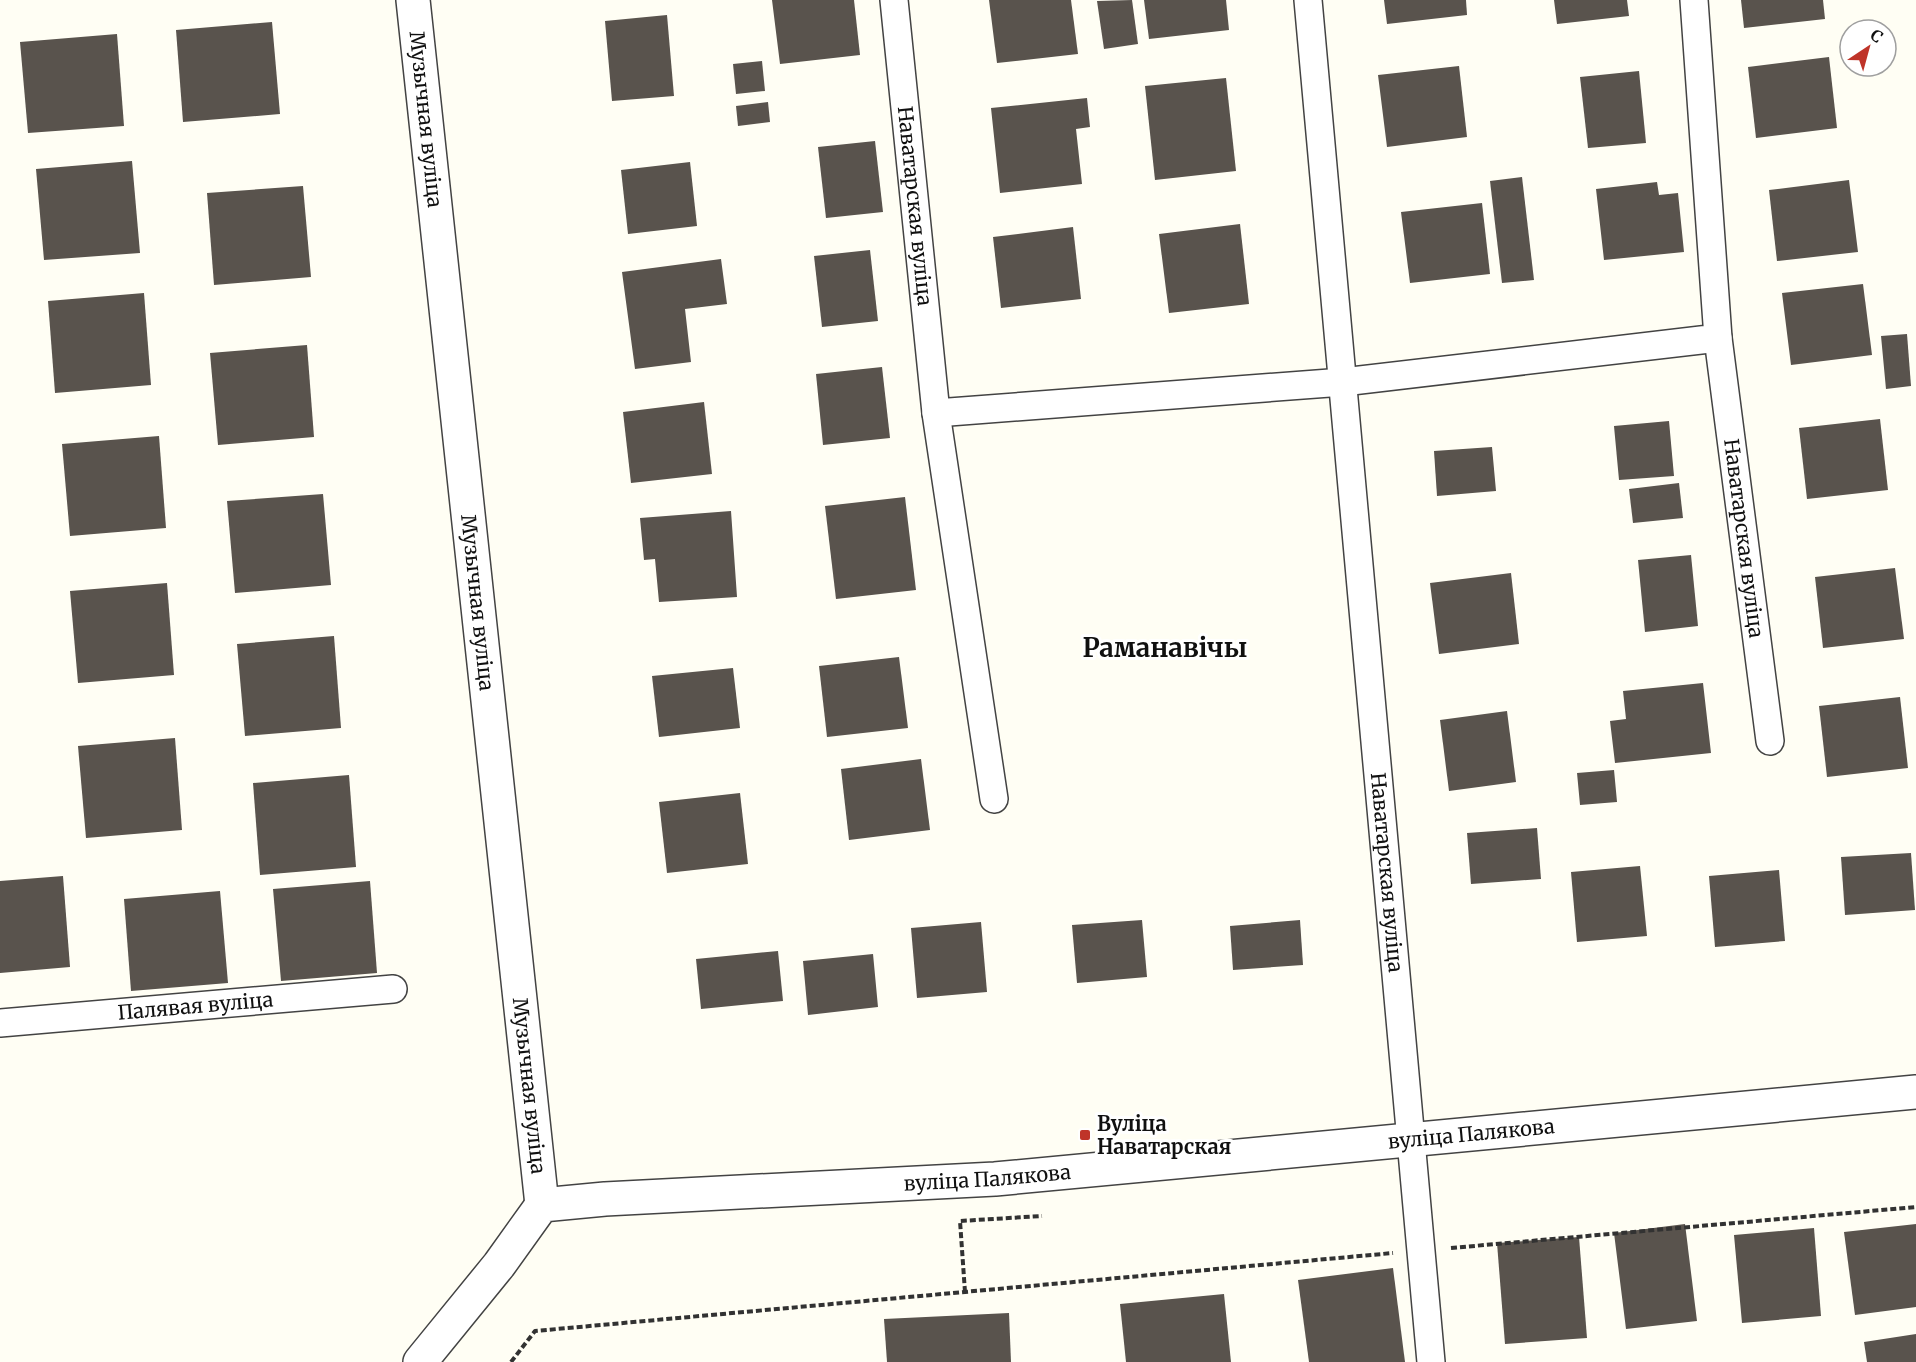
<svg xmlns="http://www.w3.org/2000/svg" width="1916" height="1362" viewBox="0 0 1916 1362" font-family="Merriweather,serif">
  <rect width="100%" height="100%" fill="#fffef4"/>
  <g fill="#59534d">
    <path d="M 772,0 L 854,0 L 860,55 L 780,64 Z"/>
    <path d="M 989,0 L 1071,0 L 1078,54 L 997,63 Z"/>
    <path d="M 1132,0 L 1138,44 L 1104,49 L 1097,1 Z"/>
    <path d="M 1144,0 L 1226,0 L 1229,30 L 1149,39 Z"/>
    <path d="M 1384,0 L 1466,0 L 1467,15 L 1387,24 Z"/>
    <path d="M 1554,0 L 1627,0 L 1629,16 L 1557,24 Z"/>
    <path d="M 1741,0 L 1823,0 L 1825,19 L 1744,28 Z"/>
    <path d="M 667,15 L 674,96 L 612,101 L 605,21 Z"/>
    <path d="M 272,22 L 280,114 L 183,122 L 176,30 Z"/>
    <path d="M 117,34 L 124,126 L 28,133 L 20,42 Z"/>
    <path d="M 1829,57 L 1837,128 L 1756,138 L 1748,67 Z"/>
    <path d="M 762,61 L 765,91 L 736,94 L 733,64 Z"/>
    <path d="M 1459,66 L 1467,137 L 1387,147 L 1378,75 Z"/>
    <path d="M 1639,71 L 1646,143 L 1588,148 L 1580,77 Z"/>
    <path d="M 1226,78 L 1236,171 L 1155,180 L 1145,86 Z"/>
    <path d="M 1087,98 L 1090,127 L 1076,129 L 1082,184 L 1000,193 L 991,108 Z"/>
    <path d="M 768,102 L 770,122 L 738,126 L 736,106 Z"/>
    <path d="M 875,141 L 883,212 L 826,218 L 818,147 Z"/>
    <path d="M 132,161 L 140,253 L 44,260 L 36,169 Z"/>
    <path d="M 690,162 L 697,226 L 628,234 L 621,170 Z"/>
    <path d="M 1522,177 L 1534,280 L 1502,283 L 1490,181 Z"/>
    <path d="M 1849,180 L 1858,252 L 1777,261 L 1769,190 Z"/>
    <path d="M 1657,182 L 1659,195 L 1678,193 L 1684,252 L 1604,260 L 1596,189 Z"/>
    <path d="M 303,186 L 311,277 L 214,285 L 207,193 Z"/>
    <path d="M 1482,203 L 1490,274 L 1410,283 L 1401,212 Z"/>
    <path d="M 1240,224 L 1249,304 L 1169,313 L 1159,234 Z"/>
    <path d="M 1073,227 L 1081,299 L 1001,308 L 993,237 Z"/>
    <path d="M 870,250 L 878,321 L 822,327 L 814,256 Z"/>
    <path d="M 721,259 L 727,304 L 685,309 L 691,362 L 635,369 L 622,272 Z"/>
    <path d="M 1863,284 L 1872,355 L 1791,365 L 1782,293 Z"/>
    <path d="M 144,293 L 151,385 L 55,393 L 48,301 Z"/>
    <path d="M 1907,334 L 1911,386 L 1886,389 L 1881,336 Z"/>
    <path d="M 307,345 L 314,437 L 218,445 L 210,353 Z"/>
    <path d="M 882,367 L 890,438 L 823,445 L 816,374 Z"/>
    <path d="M 704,402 L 712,474 L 631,483 L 623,412 Z"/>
    <path d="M 1880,419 L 1888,490 L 1807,499 L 1799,428 Z"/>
    <path d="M 1669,421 L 1674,476 L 1619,480 L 1614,426 Z"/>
    <path d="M 159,436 L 166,528 L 70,536 L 62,444 Z"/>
    <path d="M 1492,447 L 1496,491 L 1437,496 L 1434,451 Z"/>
    <path d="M 1679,483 L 1683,518 L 1633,523 L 1629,489 Z"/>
    <path d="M 323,494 L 331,585 L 235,593 L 227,501 Z"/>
    <path d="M 905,497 L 916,590 L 836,599 L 825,506 Z"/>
    <path d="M 731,511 L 737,597 L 659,602 L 655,559 L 644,560 L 640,518 Z"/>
    <path d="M 1691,555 L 1698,626 L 1645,632 L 1638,560 Z"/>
    <path d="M 1895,568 L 1904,639 L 1823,648 L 1815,577 Z"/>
    <path d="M 1511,573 L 1519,644 L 1439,654 L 1430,583 Z"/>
    <path d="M 167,583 L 174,675 L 78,683 L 70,591 Z"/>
    <path d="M 334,636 L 341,728 L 245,736 L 237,644 Z"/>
    <path d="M 899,657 L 908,728 L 827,737 L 819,666 Z"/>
    <path d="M 733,668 L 740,728 L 659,737 L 652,676 Z"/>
    <path d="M 1703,683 L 1711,753 L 1615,763 L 1610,721 L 1626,719 L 1623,691 Z"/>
    <path d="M 1900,697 L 1908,768 L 1827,777 L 1819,706 Z"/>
    <path d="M 1507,711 L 1516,782 L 1449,791 L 1440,720 Z"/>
    <path d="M 175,738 L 182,830 L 86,838 L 78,746 Z"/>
    <path d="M 921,759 L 930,830 L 849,840 L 841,769 Z"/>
    <path d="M 1614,770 L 1617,802 L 1580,805 L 1577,773 Z"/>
    <path d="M 349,775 L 356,867 L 260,875 L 253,783 Z"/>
    <path d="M 740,793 L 748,864 L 667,873 L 659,802 Z"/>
    <path d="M 1537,828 L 1541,879 L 1471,884 L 1467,833 Z"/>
    <path d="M 1911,853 L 1915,910 L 1845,915 L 1841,857 Z"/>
    <path d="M 1640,866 L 1647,936 L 1577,942 L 1571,872 Z"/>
    <path d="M 1779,870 L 1785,941 L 1715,947 L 1709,876 Z"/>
    <path d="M 63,876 L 70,967 L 0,973 L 0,881 Z"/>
    <path d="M 370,881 L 377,973 L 281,981 L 273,889 Z"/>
    <path d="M 220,891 L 228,983 L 131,991 L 124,899 Z"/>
    <path d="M 1142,920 L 1147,977 L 1077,983 L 1072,925 Z"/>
    <path d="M 1300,920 L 1303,965 L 1233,970 L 1230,926 Z"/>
    <path d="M 981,922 L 987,992 L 917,998 L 911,928 Z"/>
    <path d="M 778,951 L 783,1001 L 701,1009 L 696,959 Z"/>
    <path d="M 873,954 L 878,1007 L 808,1015 L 803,961 Z"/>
    <path d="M 1685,1224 L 1697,1321 L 1626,1329 L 1614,1233 Z"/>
    <path d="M 1916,1224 L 1916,1307 L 1855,1315 L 1844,1232 Z"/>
    <path d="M 1814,1228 L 1821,1316 L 1742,1323 L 1734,1235 Z"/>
    <path d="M 1579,1237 L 1587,1338 L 1505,1344 L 1497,1243 Z"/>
    <path d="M 1393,1268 L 1405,1362 L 1309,1362 L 1298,1280 Z"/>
    <path d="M 1224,1294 L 1231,1362 L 1126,1362 L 1120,1304 Z"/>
    <path d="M 1009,1313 L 1011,1362 L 887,1362 L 884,1319 Z"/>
    <path d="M 1916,1334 L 1916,1362 L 1867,1362 L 1864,1342 Z"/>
  </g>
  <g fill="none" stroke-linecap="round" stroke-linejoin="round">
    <g stroke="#434343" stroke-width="30">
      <g id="minor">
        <path id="s1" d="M 894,0 L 936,413 L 1343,382 L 1718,338 L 1694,0"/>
        <path id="s2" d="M 1308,0 L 1431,1362"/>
        <path id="s3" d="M 1718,338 L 1770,741"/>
        <path d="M 936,413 L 994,799"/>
        <path id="s4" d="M 0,1023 L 393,989"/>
      </g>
    </g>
    <g stroke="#434343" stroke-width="36">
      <g id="tertiary">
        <path id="s5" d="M 413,0 L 542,1205"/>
        <path id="s6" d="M 420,1362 L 499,1265 L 542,1205 L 605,1199 L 995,1179 L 1916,1092"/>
      </g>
    </g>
    <g stroke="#323232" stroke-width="4" stroke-dasharray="6 3" stroke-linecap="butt">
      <path d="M 1451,1248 L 1916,1207"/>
      <path d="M 965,1292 L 960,1221 L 1042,1216"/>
      <path d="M 511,1362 L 535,1331 L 1393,1253"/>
    </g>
    <use href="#minor" stroke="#fff" stroke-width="27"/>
    <use href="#tertiary" stroke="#fff" stroke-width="33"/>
  </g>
  <rect fill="#bf3429" stroke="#fff" stroke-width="2" x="1079" y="1129" width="12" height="12" rx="3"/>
  <g text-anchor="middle" stroke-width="6" stroke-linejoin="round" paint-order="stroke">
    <g font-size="20" fill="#101010" stroke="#fff">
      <text dy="7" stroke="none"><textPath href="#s5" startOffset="120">Музычная вуліца</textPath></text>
      <text dy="7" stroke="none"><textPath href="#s1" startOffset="207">Наватарская вуліца</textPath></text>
      <text dy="7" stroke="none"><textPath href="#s3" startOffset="202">Наватарская вуліца</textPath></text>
      <text dy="7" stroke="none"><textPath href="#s5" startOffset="606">Музычная вуліца</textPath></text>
      <text dy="7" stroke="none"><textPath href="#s2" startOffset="876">Наватарская вуліца</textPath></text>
      <text dy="7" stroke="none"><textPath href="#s4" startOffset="196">Палявая вуліца</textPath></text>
      <text dy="7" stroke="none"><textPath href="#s5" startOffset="1092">Музычная вуліца</textPath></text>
      <text dy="7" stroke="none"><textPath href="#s6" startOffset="1131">вуліца Палякова</textPath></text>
      <text dy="7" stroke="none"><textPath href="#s6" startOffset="645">вуліца Палякова</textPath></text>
    </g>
    <g font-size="20" font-weight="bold" fill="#101010" stroke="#fff" text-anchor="start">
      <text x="1097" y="1131">Вуліца<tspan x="1097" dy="23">Наватарская</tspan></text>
    </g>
    <g font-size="26" font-weight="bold" fill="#101010" stroke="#fff">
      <text x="1165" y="657">Раманавічы</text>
    </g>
  </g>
  <g transform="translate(1868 48) rotate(36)"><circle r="28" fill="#ffffff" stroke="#9f9f9f" stroke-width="1.5"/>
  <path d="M0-4.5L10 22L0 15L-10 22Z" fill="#bf3429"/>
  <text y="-9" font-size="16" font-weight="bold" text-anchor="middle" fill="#101010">С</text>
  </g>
</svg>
